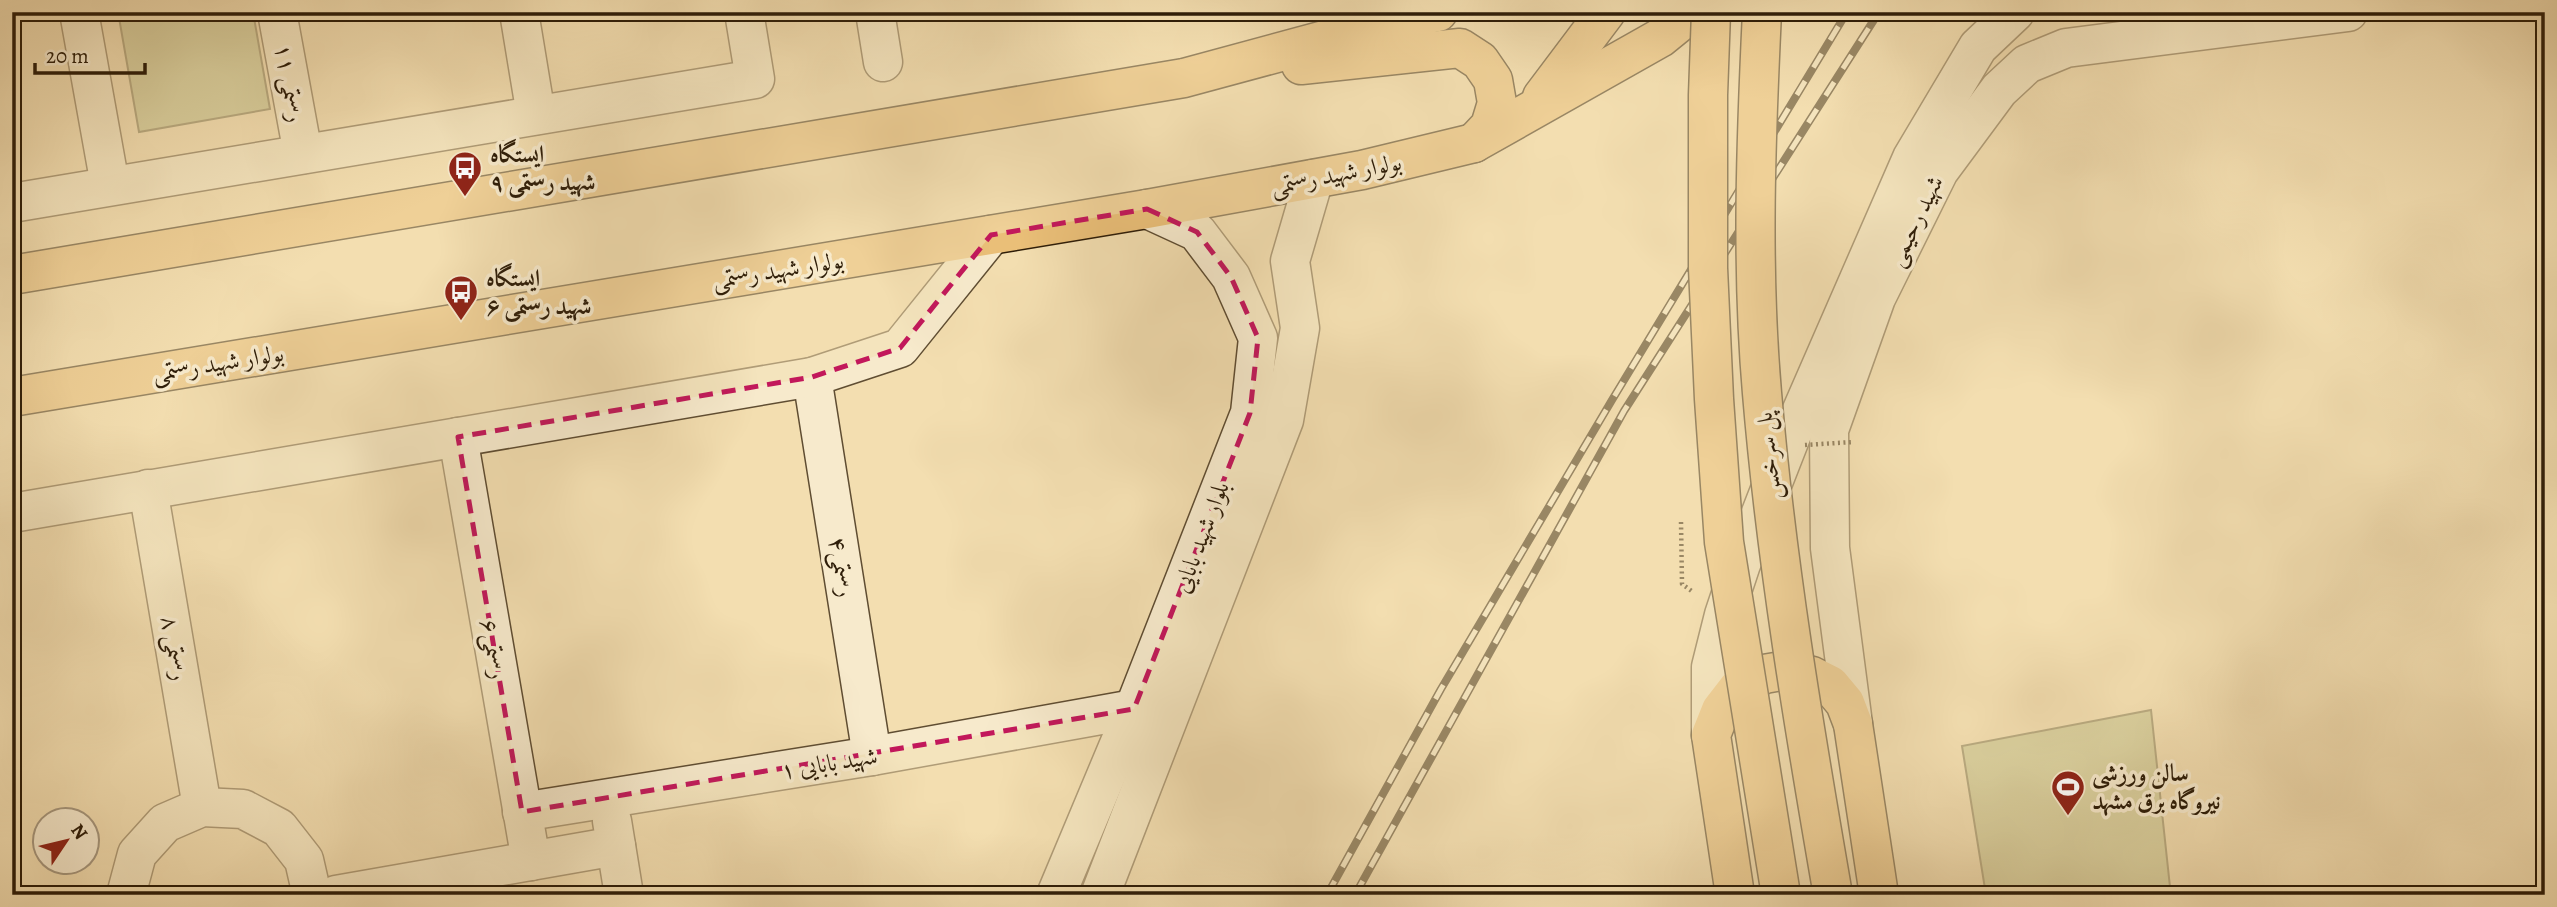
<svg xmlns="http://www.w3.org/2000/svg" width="2557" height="907" viewBox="0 0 2557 907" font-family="Alegreya,Amiri,serif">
  <rect width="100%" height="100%" fill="#f3deb0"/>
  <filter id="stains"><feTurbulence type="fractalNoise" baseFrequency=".00286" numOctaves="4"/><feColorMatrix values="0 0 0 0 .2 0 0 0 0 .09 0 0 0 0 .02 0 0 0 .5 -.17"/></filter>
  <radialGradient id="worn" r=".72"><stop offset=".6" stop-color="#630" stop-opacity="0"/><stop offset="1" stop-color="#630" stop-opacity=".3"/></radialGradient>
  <g fill="#bec089" stroke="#766e48" stroke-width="2">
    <path d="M 118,12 L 253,12 L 270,109 L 139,132 Z"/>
    <path d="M 2151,710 L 2170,887 L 2129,895 L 1986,895 L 1962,746 Z"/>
  </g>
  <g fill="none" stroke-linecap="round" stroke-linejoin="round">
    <g stroke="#5f4d32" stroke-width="41">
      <g id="minor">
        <path d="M 79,12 L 110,185"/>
        <path d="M 277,12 L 303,154"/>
        <path d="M 519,12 L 536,115"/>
        <path d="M 875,12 L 883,62"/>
        <path d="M 12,203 L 755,79 L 744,12"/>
        <path d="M 812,377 L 872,756"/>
        <path d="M 458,437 L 531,861"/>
        <path d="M 148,489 L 202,807"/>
        <path d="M 12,513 L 812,377 L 900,348 L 991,235"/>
        <path d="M 1853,724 L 1830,548 L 1829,430 L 1876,298 L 1939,171 L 1999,90 L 2027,64 L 2066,48 L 2348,12"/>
        <path d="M 1711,735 L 1711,667 L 1724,615 L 1741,564 L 1795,426 L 1912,158 L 1978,47 L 2015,12"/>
        <path d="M 522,812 L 872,756 L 1134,709"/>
        <path d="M 612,821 L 624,895"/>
        <path d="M 126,895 L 137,854 L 165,823 L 202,807 L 243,809 L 279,828 L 304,860 L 312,895"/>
        <path d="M 336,895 L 616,846"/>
        <path d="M 1056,895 L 1134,709 L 1250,413 L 1258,338 L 1231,277 L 1197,232 L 1147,209"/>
        <path d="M 1100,895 L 1284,420 L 1300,328 L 1290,261 L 1314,179"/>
      </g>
    </g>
    <g stroke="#2e1d08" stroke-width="41">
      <g id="major">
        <path d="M 1301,65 L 1460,48 L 1480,61 L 1493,80 L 1497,103 L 1490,126 L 1474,143"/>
        <path d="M 1542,97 L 1606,12"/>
        <path d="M 12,275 L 1184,78 L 1387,23 L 1438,12"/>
        <path d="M 12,397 L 1147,209 L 1362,170 L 1474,143 L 1660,38 L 1692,12"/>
        <path d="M 1735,895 L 1711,735 L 1721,710 L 1738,688 L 1764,674 L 1787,670 L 1812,676 L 1830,685 L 1845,703 L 1853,724 L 1879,895"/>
      </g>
    </g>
    <path stroke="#2e1d08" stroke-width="4.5" stroke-dasharray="2 3.5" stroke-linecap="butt" d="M 1681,522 L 1682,584 L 1693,592"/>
    <use href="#minor" stroke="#f7eacc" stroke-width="38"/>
    <use href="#major" stroke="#eabf78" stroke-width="38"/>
    <g stroke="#2e1d08" stroke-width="8">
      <g id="rail">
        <path d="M 1327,895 L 1441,689 L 1612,400 L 1847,12"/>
        <path d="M 1355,895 L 1624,411 L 1879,12"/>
      </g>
    </g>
    <use href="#rail" stroke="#f7eacc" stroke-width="5" stroke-dasharray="16" stroke-linecap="butt"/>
    <g stroke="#2e1d08" stroke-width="41" stroke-linecap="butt">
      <g id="major-bridge">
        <path d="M 1711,12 L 1708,95 L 1708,268 L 1714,399 L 1724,542 L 1781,895"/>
        <path d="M 1762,12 C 1756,138 1751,267 1762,393 C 1776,561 1804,728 1833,895"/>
      </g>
    </g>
    <path stroke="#2e1d08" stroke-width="4.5" stroke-dasharray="2 3.5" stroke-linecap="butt" d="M 1805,445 L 1853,442"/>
    <use href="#major-bridge" stroke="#eabf78" stroke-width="38"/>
  </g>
  <path d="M0 0H2557V907H0ZM 1147,209 L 1197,232 L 1231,277 L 1258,338 L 1250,413 L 1134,709 L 522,812 L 458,437 L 812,377 L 900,348 L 991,235 Z" fill="#f3deb0" fill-opacity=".55" fill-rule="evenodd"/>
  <path fill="none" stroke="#c2185b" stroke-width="5" stroke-dasharray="14 9" stroke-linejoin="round" d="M 1147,209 L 1197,232 L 1231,277 L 1258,338 L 1250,413 L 1134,709 L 522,812 L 458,437 L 812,377 L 900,348 L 991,235 Z"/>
  <defs>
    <g id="bus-pin" transform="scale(1.75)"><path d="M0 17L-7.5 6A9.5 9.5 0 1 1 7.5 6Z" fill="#8f2418" stroke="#f7eacc"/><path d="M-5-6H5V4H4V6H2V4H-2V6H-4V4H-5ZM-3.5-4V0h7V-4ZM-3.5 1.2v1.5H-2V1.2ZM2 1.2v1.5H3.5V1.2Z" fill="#fff"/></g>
    <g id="stadium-pin" transform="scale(1.75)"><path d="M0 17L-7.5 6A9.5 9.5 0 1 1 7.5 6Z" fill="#8f2418" stroke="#f7eacc"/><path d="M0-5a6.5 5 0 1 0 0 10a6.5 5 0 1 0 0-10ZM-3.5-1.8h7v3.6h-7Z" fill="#fff"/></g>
  </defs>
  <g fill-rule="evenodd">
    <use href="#bus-pin" x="465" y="168"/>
    <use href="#bus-pin" x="461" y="292"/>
    <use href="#stadium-pin" x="2068" y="787"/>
  </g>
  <g text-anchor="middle" stroke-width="7" stroke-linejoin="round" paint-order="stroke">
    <g font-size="24" fill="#2e1d08" stroke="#f7eacc">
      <text transform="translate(290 83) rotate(80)" y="8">رستمی ۱۱</text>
      <text transform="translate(1336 174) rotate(-11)" y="8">بولوار شهید رستمی</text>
      <text transform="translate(1915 221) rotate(-64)" y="8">شهید رحیمی</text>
      <text transform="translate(778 270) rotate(-9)" y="8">بولوار شهید رستمی</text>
      <text transform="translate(218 363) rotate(-9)" y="8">بولوار شهید رستمی</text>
      <text transform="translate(1768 456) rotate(-96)" y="8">پل سرخس</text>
      <text transform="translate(1201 537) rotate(-69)" y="8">بلوار شهید بابایی</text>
      <text transform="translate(842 567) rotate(81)" y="8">رستمی۴</text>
      <text transform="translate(175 648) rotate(80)" y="8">رستمی ۸</text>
      <text transform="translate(494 649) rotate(80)" y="8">رستمی۶</text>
      <text transform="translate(829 763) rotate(-9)" y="8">شهید بابایی ۱</text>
    </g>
    <g font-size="24" font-weight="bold" fill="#2e1d08" stroke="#f7eacc" text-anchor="start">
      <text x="490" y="162">ایستگاه<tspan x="490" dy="28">شهید رستمی ۹</tspan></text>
      <text x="486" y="286">ایستگاه<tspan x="486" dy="28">شهید رستمی ۶</tspan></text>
      <text x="2092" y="781">سالن ورزشی<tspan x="2092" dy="28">نیروگاه برق مشهد</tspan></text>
    </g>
  </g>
  <rect width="2557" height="907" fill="none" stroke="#f3deb0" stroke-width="42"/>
  <rect x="14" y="14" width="2529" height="879" fill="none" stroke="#2e1d08" stroke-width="3.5"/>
  <rect x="21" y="21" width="2515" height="865" fill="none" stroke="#2e1d08" stroke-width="2"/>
  <g transform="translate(66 841) rotate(55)"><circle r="33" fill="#f7eacc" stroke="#a7987e" stroke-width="2"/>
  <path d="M0-5L12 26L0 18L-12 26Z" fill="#8f2418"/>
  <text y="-10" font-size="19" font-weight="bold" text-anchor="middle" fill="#2e1d08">N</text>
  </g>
  <path d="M35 63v10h110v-10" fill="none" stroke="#2e1d08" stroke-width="3.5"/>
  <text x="46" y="63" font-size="21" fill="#2e1d08" stroke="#f7eacc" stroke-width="5" paint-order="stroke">20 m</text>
  <rect width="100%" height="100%" filter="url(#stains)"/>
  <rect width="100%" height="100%" fill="url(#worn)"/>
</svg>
